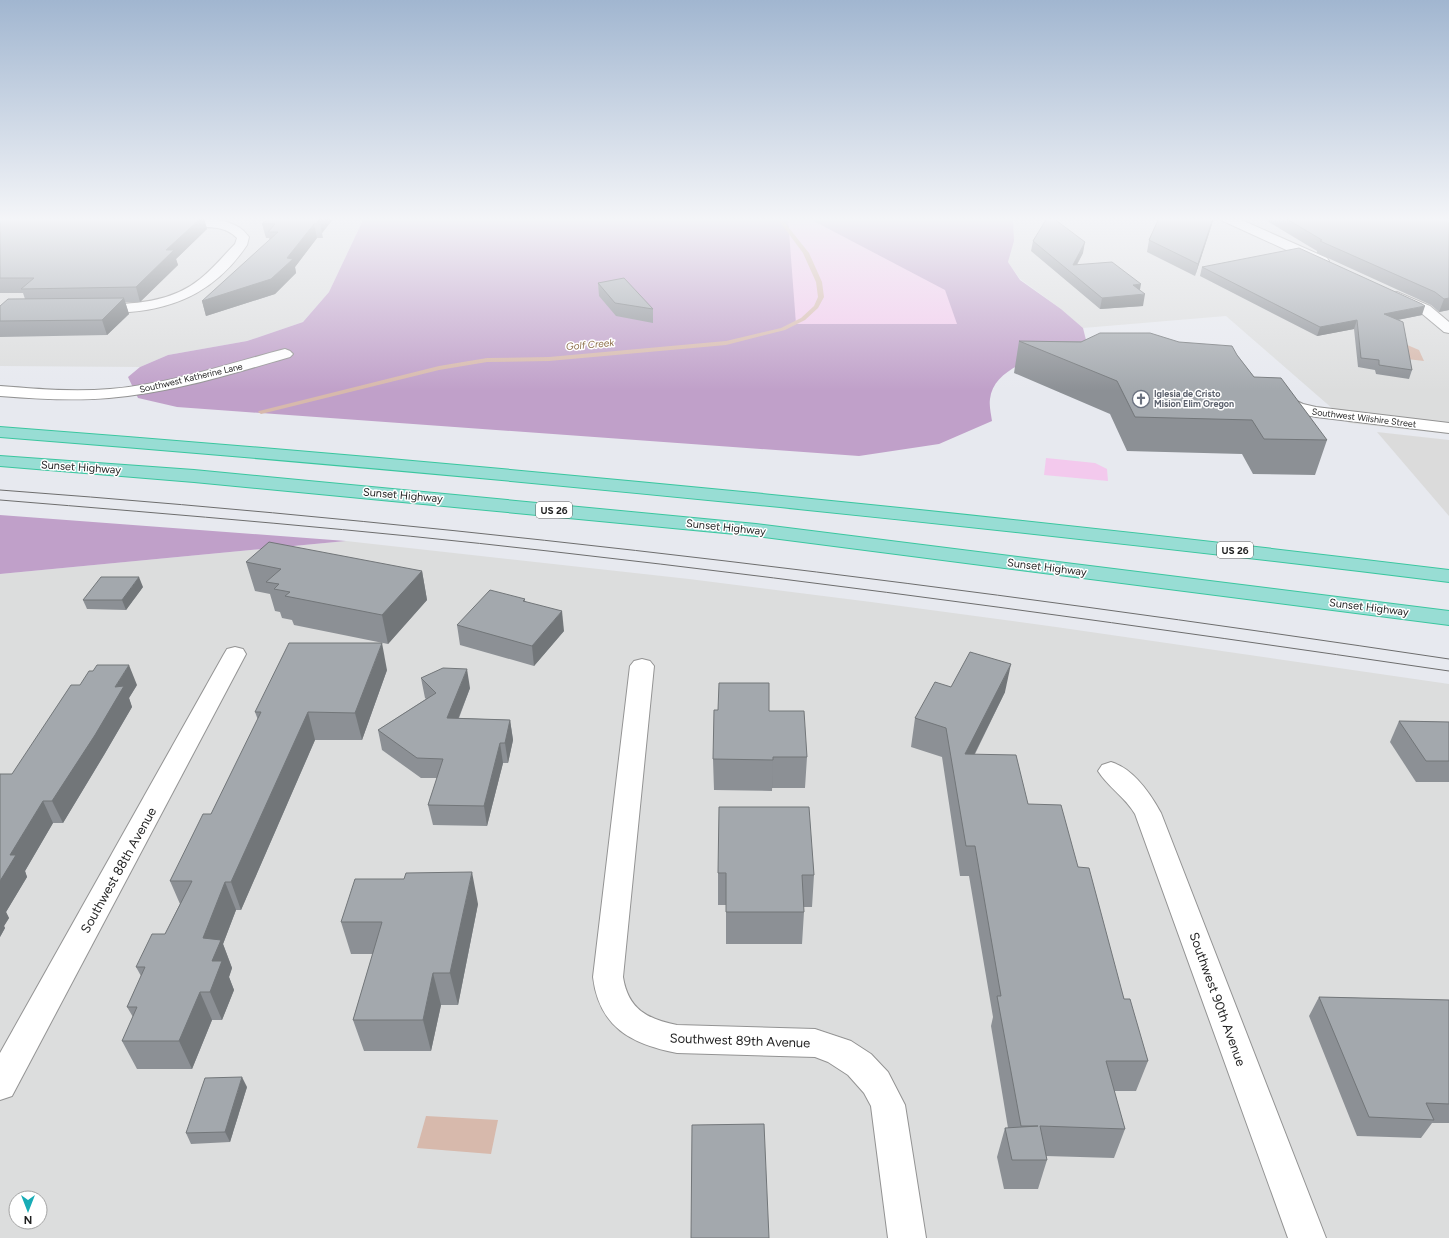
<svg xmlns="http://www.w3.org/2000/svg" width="1449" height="1238" viewBox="0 0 1449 1238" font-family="Figtree,sans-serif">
  <rect width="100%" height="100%" fill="#e7e9ef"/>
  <g fill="#dcdddd" fill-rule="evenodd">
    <path d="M 0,218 L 364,218 L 329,292 L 303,322 L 247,341 L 168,355 L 140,367 L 0,366 Z"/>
    <path d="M 1013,218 L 1449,218 L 1449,434 L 1349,423 L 1226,316 L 1083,328 L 1061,309 L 1020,279 L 1008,262 L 1014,241 Z"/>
    <path d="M 346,541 L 689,579 L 871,602 L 1056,627 L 1449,684 L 1449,1238 L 0,1238 L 0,574 ZM 16,1198 L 40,1198 L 40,1222 L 16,1222 Z"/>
  </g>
  <g fill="#c0a0c9">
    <path d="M 364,218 L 1013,218 L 1014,241 L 1008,262 L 1020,280 L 1061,309 L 1083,328 L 1087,344 C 1057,352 994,362 990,399 C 989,406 991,414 992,421 L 939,444 L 859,456 L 177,407 L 138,398 L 128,377 L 140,367 L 168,355 L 247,341 L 303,322 L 329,292 Z"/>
    <path d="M 0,515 L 346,541 L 0,574 Z"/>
  </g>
  <g fill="#f3c9ed">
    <path d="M 788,218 L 808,218 L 945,290 L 957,324 L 796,324 Z"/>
    <path d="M 1046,458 L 1095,463 L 1107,469 L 1108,481 L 1044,475 Z"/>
  </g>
  <path fill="#dbdbdb" d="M 1377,432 L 1449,440 L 1449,516 Z"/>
  <g fill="#d7b9ac">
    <path d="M 1405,344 L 1419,350 L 1424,361 L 1407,359 Z"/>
    <path d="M 426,1116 L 498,1120 L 491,1154 L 417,1148 Z"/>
  </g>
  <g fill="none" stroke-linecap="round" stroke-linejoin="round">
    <path fill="#d7b9ac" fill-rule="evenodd" d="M 777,218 L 781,218 L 809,253 L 822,282 L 824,297 L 818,308 L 805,320 L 785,330 L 726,345 L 549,361 L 487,362 L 439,370 L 261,414 L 258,412 L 259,411 L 439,366 L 487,358 L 549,357 L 726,341 L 781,328 L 801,318 L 814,306 L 818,297 L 816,282 L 803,253 Z"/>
    <g stroke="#939393" stroke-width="2">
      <g id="minor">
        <path d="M 1221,218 L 1237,218 L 1327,258 L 1329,261 L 1327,264 L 1317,264 L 1223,221 Z"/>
        <path d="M 177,219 C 200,219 234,215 249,237 L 247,245 C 218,288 180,308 129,312 C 117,313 103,315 92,312 L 90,309 L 92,306 L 97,305 C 133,304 171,303 200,279 C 213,269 223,256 235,244 L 237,238 C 219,220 194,231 173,226 L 171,223 L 173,220 Z"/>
        <path d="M 1397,292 L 1430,306 L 1449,322 L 1449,333 L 1444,332 L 1420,312 L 1392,299 L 1390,296 L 1392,293 Z"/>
        <path d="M 285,349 L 290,351 L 293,354 L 290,357 C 231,374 171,393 109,398 C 73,401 37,399 0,396 L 0,386 C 37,389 73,392 110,389 C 170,384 227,364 285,349 Z"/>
        <path d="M 1282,394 L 1303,404 L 1316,407 L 1449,423 L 1449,433 L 1316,417 C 1302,414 1282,412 1274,399 L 1276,395 Z"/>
        <path d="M 235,647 L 243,649 L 246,654 L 12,1096 L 0,1100 L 0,1053 L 224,654 L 227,649 Z"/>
        <path d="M 642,659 L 650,661 L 654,666 L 623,977 C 628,1009 647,1019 677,1025 L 815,1029 L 851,1041 L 871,1054 L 888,1072 L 905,1105 L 926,1238 L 888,1238 L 871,1106 L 864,1093 L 848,1075 L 828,1062 L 815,1057 L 677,1053 C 631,1044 599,1027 593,977 L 630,666 L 634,661 Z"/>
        <path d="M 1111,762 C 1134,769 1150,793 1161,813 L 1326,1238 L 1288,1238 L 1135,814 C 1125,797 1108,787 1098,771 L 1102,765 Z"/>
      </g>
    </g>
    <g stroke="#3ac69f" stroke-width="2">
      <g id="highway">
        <path d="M 0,427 C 484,464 967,511 1449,570 L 1449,582 C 967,523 484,475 0,437 Z"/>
        <path d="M 0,456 L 194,470 L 756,524 L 1449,611 L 1449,625 L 756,536 L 194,482 L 0,466 Z"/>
      </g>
    </g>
    <use href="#minor" fill="#fff" fill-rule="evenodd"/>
    <use href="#highway" fill="#98ddd4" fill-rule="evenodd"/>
    <g stroke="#6d6d6d" stroke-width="1">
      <path d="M 0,490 C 485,526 968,587 1449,659"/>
      <path d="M 0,500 C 183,515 365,530 548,551 C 849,585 1149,627 1449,671"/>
    </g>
  </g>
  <g fill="#8c9095">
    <path d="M 0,218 L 219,218 L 204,218 L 207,229 L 176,259 L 178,265 L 140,302 L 125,302 L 129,314 L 107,335 L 0,337 L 0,306 L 25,299 L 23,293 L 0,293 Z"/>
    <path d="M 269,218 L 334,218 L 322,233 L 323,238 L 317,238 L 295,267 L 296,273 L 275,294 L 206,316 L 202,301 L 270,240 L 269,238 L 266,238 L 262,224 Z"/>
    <path d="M 1159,218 L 1214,218 L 1195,276 L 1147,252 L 1149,240 Z"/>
    <path d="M 1262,218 L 1449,218 L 1449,310 L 1439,312 L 1431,305 L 1317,253 L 1317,251 Z"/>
    <path d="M 1033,241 L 1083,253 L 1077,265 L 1140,290 L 1143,306 L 1100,309 L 1031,251 Z"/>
    <path d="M 1202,267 L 1422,315 L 1398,320 L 1412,370 L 1409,379 L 1376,374 L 1375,370 L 1358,367 L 1354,329 L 1317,336 L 1200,276 Z"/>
    <path d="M 598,283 L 653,309 L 653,323 L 616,316 L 599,296 Z"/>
    <path d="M 1019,341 L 1179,342 L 1237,355 L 1254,377 L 1327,440 L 1315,475 L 1253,474 L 1242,454 L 1127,451 L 1110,414 L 1014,373 Z"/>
    <path d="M 246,562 L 422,571 L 427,600 L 388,644 L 294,625 L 292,620 L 282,618 L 280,612 L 275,611 L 270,594 L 255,591 Z"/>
    <path d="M 143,587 L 126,610 L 87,609 L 83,600 Z"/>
    <path d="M 525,599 L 525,601 L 564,631 L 534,666 L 460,645 L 457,625 Z"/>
    <path d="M 387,670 L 362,740 L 315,740 L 241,910 L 236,910 L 223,944 L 232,968 L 229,977 L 234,990 L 222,1020 L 212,1020 L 192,1069 L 137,1069 L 122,1041 L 133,1017 L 127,1007 L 141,976 L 136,967 L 165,934 L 180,904 L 170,881 L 211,814 L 258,720 L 255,712 Z"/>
    <path d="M 421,678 L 470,688 L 459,718 L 510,720 L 513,740 L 508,763 L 503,763 L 487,826 L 433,825 L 428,805 L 437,778 L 421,778 L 382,750 L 378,730 L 426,699 L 425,698 Z"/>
    <path d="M 137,685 L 129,698 L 132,707 L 104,755 L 63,823 L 53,823 L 25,871 L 27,877 L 6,912 L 9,918 L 4,926 L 5,928 L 0,937 L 12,774 Z"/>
    <path d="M 951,687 L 1005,692 L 975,754 L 1028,804 L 1078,867 L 1124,999 L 1148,1061 L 1136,1091 L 1114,1091 L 1125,1129 L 1114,1158 L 1046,1156 L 1047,1160 L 1038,1189 L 1004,1189 L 997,1157 L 1005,1128 L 1008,1128 L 991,1026 L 993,1017 L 969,876 L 960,876 L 942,757 L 911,747 L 915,718 Z"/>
    <path d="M 769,711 L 807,757 L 805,788 L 772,788 L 772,791 L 714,790 L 713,759 Z"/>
    <path d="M 1399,721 L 1449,722 L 1449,782 L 1416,782 L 1390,742 Z"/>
    <path d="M 718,873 L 814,875 L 812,907 L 803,907 L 804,912 L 802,944 L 726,944 L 726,905 L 718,905 Z"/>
    <path d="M 478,904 L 458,1005 L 441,1005 L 431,1051 L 364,1051 L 353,1020 L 373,954 L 351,954 L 341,922 Z"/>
    <path d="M 1319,997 L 1449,1000 L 1449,1123 L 1432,1123 L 1421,1138 L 1357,1136 L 1309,1016 Z"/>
    <path d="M 247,1087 L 230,1142 L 191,1144 L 186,1133 Z"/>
  </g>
  <g fill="#727679">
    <path d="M 201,218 L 204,218 L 207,229 L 176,259 L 178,265 L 140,302 L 136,287 L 166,250 Z"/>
    <path d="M 320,218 L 334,218 L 322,233 L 320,224 L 317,222 Z"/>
    <path d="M 1213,218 L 1214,218 L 1195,276 L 1198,264 Z"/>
    <path d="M 314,224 L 317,238 L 295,267 L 296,273 L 275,294 L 206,316 L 202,301 L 287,258 Z"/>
    <path d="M 1085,242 L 1083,253 L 1072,273 L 1073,265 Z"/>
    <path d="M 1141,284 L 1139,295 L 1145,294 L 1143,306 L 1100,309 L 1102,298 L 1133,285 Z"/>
    <path d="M 124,298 L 129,314 L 107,335 L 102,320 Z"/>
    <path d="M 1449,298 L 1449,310 L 1439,312 L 1444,299 Z"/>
    <path d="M 1425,306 L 1422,315 L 1381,323 L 1384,314 Z"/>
    <path d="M 1357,320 L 1354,329 L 1317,336 L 1320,327 Z"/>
    <path d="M 422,571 L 427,600 L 388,644 L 382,615 Z"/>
    <path d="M 139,577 L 143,587 L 126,610 L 122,600 Z"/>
    <path d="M 562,611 L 564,631 L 534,666 L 532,646 Z"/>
    <path d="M 382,643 L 387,670 L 362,740 L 355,713 Z"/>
    <path d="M 1011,664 L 1005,692 L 960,783 L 965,754 Z"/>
    <path d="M 129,665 L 137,685 L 129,698 L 132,707 L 104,755 L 63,823 L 52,801 L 115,687 Z"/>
    <path d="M 467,669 L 470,688 L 451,737 L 447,718 Z"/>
    <path d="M 308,712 L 315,740 L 241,910 L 231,882 Z"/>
    <path d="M 510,720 L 513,740 L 508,763 L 505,743 Z"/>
    <path d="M 500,743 L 503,763 L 487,826 L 484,806 Z"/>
    <path d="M 773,757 L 772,788 L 772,791 Z"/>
    <path d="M 43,801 L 53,823 L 25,871 L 27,877 L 6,912 L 9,918 L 4,926 L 5,928 L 0,937 L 0,881 L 10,855 Z"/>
    <path d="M 472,872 L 478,904 L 458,1005 L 450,973 Z"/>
    <path d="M 225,882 L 236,910 L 223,944 L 232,968 L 229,977 L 234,990 L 222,1020 L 210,992 L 203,938 Z"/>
    <path d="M 433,973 L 441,1005 L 431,1051 L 423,1020 Z"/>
    <path d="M 200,992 L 212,1020 L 192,1069 L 179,1041 Z"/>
    <path d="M 242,1077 L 247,1087 L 230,1142 L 225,1132 Z"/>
  </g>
  <g fill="#a3a8ad" stroke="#727679">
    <path d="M 0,218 L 201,218 L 166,250 L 174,250 L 136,287 L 21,289 L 34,278 L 0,278 Z"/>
    <path d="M 269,218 L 320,218 L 317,222 L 320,224 L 314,224 L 287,258 L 293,259 L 271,279 L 202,301 L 278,232 L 268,232 L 275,224 L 262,224 Z"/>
    <path d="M 1047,218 L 1053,218 L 1085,242 L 1073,265 L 1112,262 L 1141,284 L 1133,285 L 1145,294 L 1102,298 L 1033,241 Z"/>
    <path d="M 1159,218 L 1213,218 L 1198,264 L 1149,240 Z"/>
    <path d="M 1285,218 L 1449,218 L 1449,298 L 1444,299 L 1435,292 L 1320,241 L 1322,240 Z"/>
    <path d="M 1299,248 L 1422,304 L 1425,306 L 1384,314 L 1403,322 L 1412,370 L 1379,365 L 1379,360 L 1361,358 L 1357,320 L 1320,327 L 1202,267 Z"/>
    <path d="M 624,278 L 653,309 L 615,303 L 598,283 Z"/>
    <path d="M 124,298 L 102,320 L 0,321 L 0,306 L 8,299 Z"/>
    <path d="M 1100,333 L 1150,333 L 1179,342 L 1232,346 L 1237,355 L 1254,377 L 1281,378 L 1327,440 L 1264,439 L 1252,420 L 1135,417 L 1117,381 L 1019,341 L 1081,342 Z"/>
    <path d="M 269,542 L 422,571 L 382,615 L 285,596 L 290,592 L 274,589 L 279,584 L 266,582 L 281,569 L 246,562 Z"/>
    <path d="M 101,577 L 139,577 L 122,600 L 83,600 Z"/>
    <path d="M 490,590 L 525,599 L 523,601 L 562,611 L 532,646 L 457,625 Z"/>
    <path d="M 289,643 L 382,643 L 355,713 L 308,712 L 231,882 L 225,882 L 203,938 L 221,940 L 212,961 L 222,961 L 210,992 L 200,992 L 179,1041 L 122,1041 L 137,1007 L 127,1007 L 145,967 L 136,967 L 152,934 L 165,934 L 192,881 L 170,881 L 203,814 L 211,814 L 261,712 L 255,712 Z"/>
    <path d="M 970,652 L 1011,664 L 965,754 L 1016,755 L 1028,804 L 1061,805 L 1078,867 L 1089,868 L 1124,999 L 1130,999 L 1148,1061 L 1106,1061 L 1125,1129 L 1040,1126 L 1047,1160 L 1012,1160 L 1005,1128 L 1038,1126 L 1021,1126 L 997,996 L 1001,996 L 975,846 L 966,846 L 946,728 L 915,718 L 935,682 L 951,687 Z"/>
    <path d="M 97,665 L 129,665 L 115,687 L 124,686 L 95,735 L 52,801 L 43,801 L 10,855 L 16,855 L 0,881 L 0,774 L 12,774 L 71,685 L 80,685 L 89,671 L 93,671 Z"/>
    <path d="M 443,668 L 467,669 L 447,718 L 510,720 L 505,743 L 500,743 L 484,806 L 428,805 L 443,759 L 417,758 L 378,730 L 436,693 L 421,678 Z"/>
    <path d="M 719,683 L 769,683 L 769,711 L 804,711 L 807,757 L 773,757 L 773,760 L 713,759 L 714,710 L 718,710 Z"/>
    <path d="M 1399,721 L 1449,722 L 1449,761 L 1426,761 Z"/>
    <path d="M 719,807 L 809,807 L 814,875 L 802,875 L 804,912 L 726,912 L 726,873 L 718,873 Z"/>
    <path d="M 472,872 L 450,973 L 433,973 L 423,1020 L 353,1020 L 382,922 L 341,922 L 355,879 L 404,879 L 406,873 Z"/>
    <path d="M 1319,997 L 1449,1000 L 1449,1104 L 1426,1103 L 1434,1120 L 1369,1117 Z"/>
    <path d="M 242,1077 L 225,1132 L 186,1133 L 205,1078 Z"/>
    <path d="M 764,1124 L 769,1238 L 691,1238 L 692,1125 Z"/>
  </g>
  <linearGradient id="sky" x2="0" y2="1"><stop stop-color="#a1b6d0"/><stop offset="0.56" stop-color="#f4f5f8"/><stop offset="1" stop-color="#f4f5f8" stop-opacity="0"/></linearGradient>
  <rect width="1449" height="391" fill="url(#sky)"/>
  <defs>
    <g id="church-ring" transform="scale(0.9)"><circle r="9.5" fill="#fff" stroke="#6b7280" stroke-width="1.5"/><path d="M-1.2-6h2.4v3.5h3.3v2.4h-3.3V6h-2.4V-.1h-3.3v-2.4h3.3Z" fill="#6b7280"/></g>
  </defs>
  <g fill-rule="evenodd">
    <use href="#church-ring" x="1141" y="399"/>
  </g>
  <g text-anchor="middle" stroke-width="3" stroke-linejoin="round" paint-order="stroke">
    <g font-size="9" fill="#1f1f1f" stroke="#fff">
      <text transform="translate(191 378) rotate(-13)" y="3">Southwest Katherine Lane</text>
      <text transform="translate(1364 418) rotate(7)" y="3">Southwest Wilshire Street</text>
    </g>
    <g font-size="9" font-weight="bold" fill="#5b616d" stroke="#fff" text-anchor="start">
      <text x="1154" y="397">Iglesia de Cristo<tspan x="1154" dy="10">Mision Elim Oregon</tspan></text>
    </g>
    <g font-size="10" font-style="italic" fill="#8e714c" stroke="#fff">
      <text transform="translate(590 344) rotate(-5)" y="4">Golf Creek</text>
    </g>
    <g fill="#fff" stroke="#626262" stroke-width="1">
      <rect x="536" y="502" width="36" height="16" rx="3"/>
      <rect x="1217" y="542" width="36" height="16" rx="3"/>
    </g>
    <g font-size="10" font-weight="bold" fill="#1f1f1f">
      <text x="554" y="514">US 26</text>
      <text x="1235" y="554">US 26</text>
    </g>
    <g font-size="11" fill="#1f1f1f" stroke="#fff">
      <text transform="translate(81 467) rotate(4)" y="4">Sunset Highway</text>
      <text transform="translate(403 495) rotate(5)" y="4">Sunset Highway</text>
      <text transform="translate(726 527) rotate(6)" y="4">Sunset Highway</text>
      <text transform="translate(1047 567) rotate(7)" y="4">Sunset Highway</text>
      <text transform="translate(1369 607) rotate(7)" y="4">Sunset Highway</text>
    </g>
    <g font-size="13" fill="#1f1f1f" stroke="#fff">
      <text transform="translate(118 870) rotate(-61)" y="5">Southwest 88th Avenue</text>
      <text transform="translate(1218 999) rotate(70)" y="5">Southwest 90th Avenue</text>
      <text transform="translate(740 1040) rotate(2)" y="5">Southwest 89th Avenue</text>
    </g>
  </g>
  <g transform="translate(28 1210) rotate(180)"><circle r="19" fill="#ffffff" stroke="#a5a5a5"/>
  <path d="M0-3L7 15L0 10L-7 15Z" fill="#18acb6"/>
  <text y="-6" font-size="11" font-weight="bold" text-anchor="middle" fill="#1f1f1f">N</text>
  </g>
</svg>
